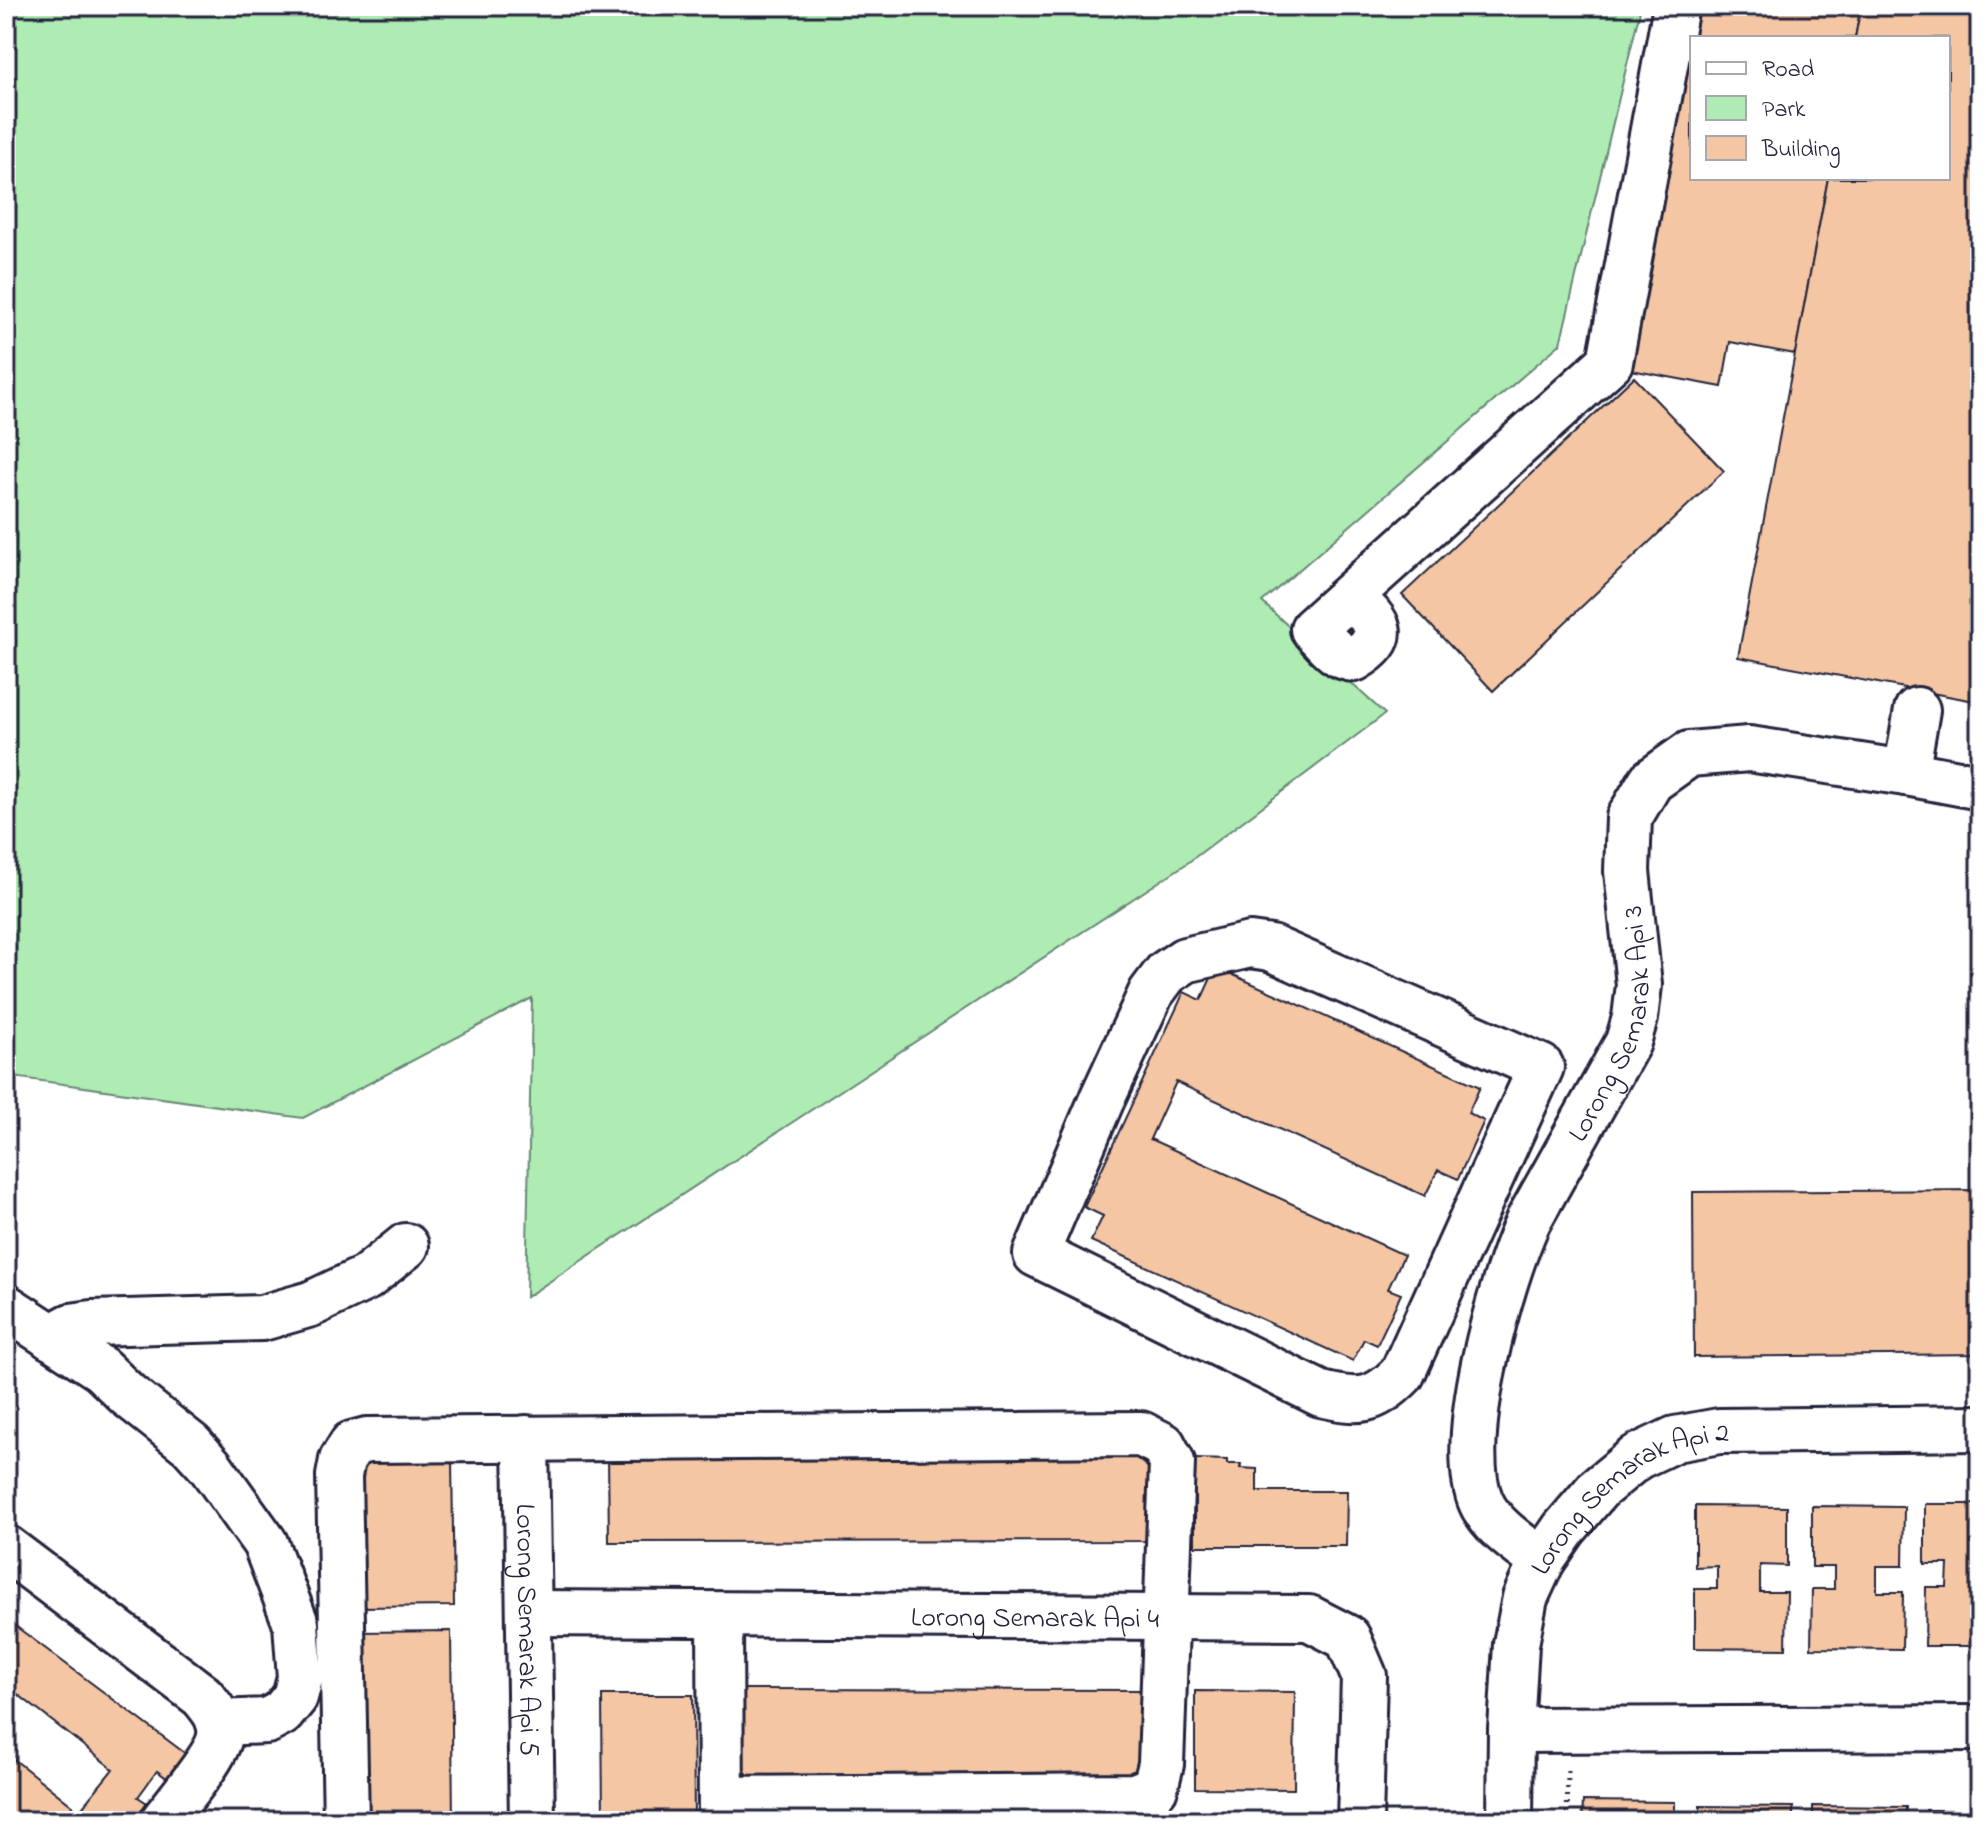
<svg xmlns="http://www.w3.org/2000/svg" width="1986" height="1827" viewBox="0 0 1986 1827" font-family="'Indie Flower',sans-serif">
  <rect width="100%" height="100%" fill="#fff"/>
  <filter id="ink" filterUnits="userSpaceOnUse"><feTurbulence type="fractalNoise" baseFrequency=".0125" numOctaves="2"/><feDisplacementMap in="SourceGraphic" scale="16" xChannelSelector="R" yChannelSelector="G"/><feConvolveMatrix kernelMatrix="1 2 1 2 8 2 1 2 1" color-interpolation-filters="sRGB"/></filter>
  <g filter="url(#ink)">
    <path fill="#aeecb3" stroke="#688777" stroke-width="2" d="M 6,6 L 1641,6 L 1560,344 L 1262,602 L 1385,714 L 1186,864 L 526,1297 L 532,998 L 303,1118 L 6,1076 Z"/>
    <g fill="#f4c6a3" stroke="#22223b" stroke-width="2">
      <path d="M 1697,6 L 1861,6 L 1855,38 L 1692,38 L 1692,178 L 1828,178 L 1795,354 L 1730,342 L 1722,387 L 1631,370 Z"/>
      <path d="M 1861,6 L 1980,6 L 1980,702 L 1738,657 L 1828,178 L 1948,178 L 1948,38 L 1855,38 Z"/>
      <path d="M 1634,377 L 1724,471 L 1493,691 L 1402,595 Z"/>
      <path d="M 1216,967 L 1480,1087 L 1468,1113 L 1484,1121 L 1458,1179 L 1438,1170 L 1425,1196 L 1176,1082 L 1150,1139 L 1404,1255 L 1388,1289 L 1401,1294 L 1377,1345 L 1364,1339 L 1353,1361 L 1091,1241 L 1103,1216 L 1084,1207 L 1184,992 L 1201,1000 Z"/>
      <path d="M 1980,1190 L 1980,1354 L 1694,1357 L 1693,1192 Z"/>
      <path d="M 1130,1453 L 1150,1469 L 1150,1541 L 609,1542 L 608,1454 Z"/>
      <path d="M 452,1459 L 454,1606 L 358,1607 L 356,1471 L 367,1460 Z"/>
      <path d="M 1195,1459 L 1227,1460 L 1227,1464 L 1241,1464 L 1240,1468 L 1257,1469 L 1257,1491 L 1347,1491 L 1346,1546 L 1195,1546 Z"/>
      <path d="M 1925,1504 L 1980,1504 L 1980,1646 L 1925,1646 L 1926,1587 L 1947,1587 L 1948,1564 L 1925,1564 Z"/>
      <path d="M 1695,1506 L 1787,1507 L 1787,1566 L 1760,1565 L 1760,1592 L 1787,1592 L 1786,1649 L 1695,1648 L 1695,1589 L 1717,1589 L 1717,1566 L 1695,1567 Z"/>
      <path d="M 1812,1506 L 1904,1507 L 1903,1566 L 1877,1566 L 1877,1592 L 1903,1592 L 1902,1649 L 1811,1648 L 1812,1589 L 1834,1589 L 1834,1567 L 1812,1567 Z"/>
      <path d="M 6,1619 L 186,1754 L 168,1779 L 157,1771 L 138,1797 L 147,1803 L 133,1821 L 6,1821 L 6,1753 L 79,1811 L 113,1769 L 6,1685 Z"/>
      <path d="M 451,1631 L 453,1821 L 361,1821 L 359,1632 Z"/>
      <path d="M 740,1689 L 1142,1690 L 1142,1765 L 1126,1782 L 754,1784 L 740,1763 Z"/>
      <path d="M 1195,1691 L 1295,1692 L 1294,1789 L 1195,1788 Z"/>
      <path d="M 602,1695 L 693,1695 L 694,1821 L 603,1821 Z"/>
      <path d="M 1583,1801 L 1675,1802 L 1675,1821 L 1582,1821 Z"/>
      <path d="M 1700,1806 L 1793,1807 L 1793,1821 L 1700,1821 Z"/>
      <path d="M 1813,1806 L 1906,1807 L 1905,1821 L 1813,1821 Z"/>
      <path d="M 1926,1810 L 1980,1811 L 1980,1821 L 1926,1821 Z"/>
    </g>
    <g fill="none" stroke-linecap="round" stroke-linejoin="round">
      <g stroke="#22223b" stroke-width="50">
        <g id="minor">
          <path d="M 1350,596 C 1376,621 1395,635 1354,659 C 1336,658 1325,641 1313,629 L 1610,362 L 1676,6"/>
          <path d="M 1906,773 L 1917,710"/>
          <path d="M 1250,945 L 1271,948 L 1541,1067 L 1402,1374 C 1374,1403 1359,1403 1321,1394 L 1036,1254 L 1102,1099 L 1151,993 L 1166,973 L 1185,960 Z"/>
          <path d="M 6,1307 L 101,1369 L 128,1395 L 191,1445 L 210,1466 L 265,1543 L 296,1624 L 300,1678 L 295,1697 L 282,1713 L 267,1721 L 219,1723"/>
          <path d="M 51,1337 L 71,1326 L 92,1323 L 262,1318 L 311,1304 L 366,1278 L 406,1246"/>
          <path id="s1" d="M 526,1438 L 532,1821"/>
          <path d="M 6,1548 L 202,1696 C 212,1708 222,1719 220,1736 C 218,1754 176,1804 163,1821"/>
          <path id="s2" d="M 1542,1561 C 1521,1545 1492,1527 1481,1502 C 1455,1441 1501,1280 1528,1221 L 1628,1042 L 1635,1018 L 1639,985 L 1627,871 L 1629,818 L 1651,781 L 1689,754 L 1749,749 L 1906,773 L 1980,787"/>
          <path id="s3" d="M 529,1613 L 1309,1618 L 1348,1638 L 1364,1676 L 1360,1821"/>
          <path d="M 720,1615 L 721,1821"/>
          <path d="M 1511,1730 L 1980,1728"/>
          <path d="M 346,1821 L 339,1476 L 342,1460 L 352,1444 L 367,1440 L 1141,1434 L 1163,1445 L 1172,1462 L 1161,1764 L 1155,1788 L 1135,1796 L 721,1799"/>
          <path id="s4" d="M 1510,1821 L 1511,1730 L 1516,1644 L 1525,1598 L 1542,1561 L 1564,1529 L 1598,1489 L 1637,1457 L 1675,1439 L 1719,1431 L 1980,1428"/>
        </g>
      </g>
      <path stroke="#22223b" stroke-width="5" stroke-dasharray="2 6" stroke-linecap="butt" d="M 1567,1821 L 1568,1770"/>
      <use href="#minor" stroke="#fff" stroke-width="44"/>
    </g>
  </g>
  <g text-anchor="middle" stroke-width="6" stroke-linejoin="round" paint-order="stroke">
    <g font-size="28" fill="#22223b" stroke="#fff">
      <text dy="10" stroke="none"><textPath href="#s2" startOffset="594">Lorong Semarak Api 3</textPath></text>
      <text dy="10" stroke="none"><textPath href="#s4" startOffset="378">Lorong Semarak Api 2</textPath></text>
      <text dy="10" stroke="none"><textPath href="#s3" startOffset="506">Lorong Semarak Api 4</textPath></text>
      <text dy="10" stroke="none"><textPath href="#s1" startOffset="192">Lorong Semarak Api 5</textPath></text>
    </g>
  </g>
  <rect width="1986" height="1827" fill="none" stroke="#fff" stroke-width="32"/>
  <rect x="16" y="16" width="1954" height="1795" fill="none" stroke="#22223b" stroke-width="3" filter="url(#ink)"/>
  <rect x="1690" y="36" width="260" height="144" fill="#ffffff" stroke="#a7a7b1" stroke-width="2"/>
  <rect x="1706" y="62" width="40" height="12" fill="#ffffff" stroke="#a7a7b1" stroke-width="2"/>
  <text x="1762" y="76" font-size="24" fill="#22223b">Road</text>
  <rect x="1706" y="96" width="40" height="24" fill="#aeecb3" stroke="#a7a7b1" stroke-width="2"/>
  <text x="1762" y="116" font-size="24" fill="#22223b">Park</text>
  <rect x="1706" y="136" width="40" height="24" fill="#f4c6a3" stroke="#a7a7b1" stroke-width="2"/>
  <text x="1762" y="156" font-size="24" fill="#22223b">Building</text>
</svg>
